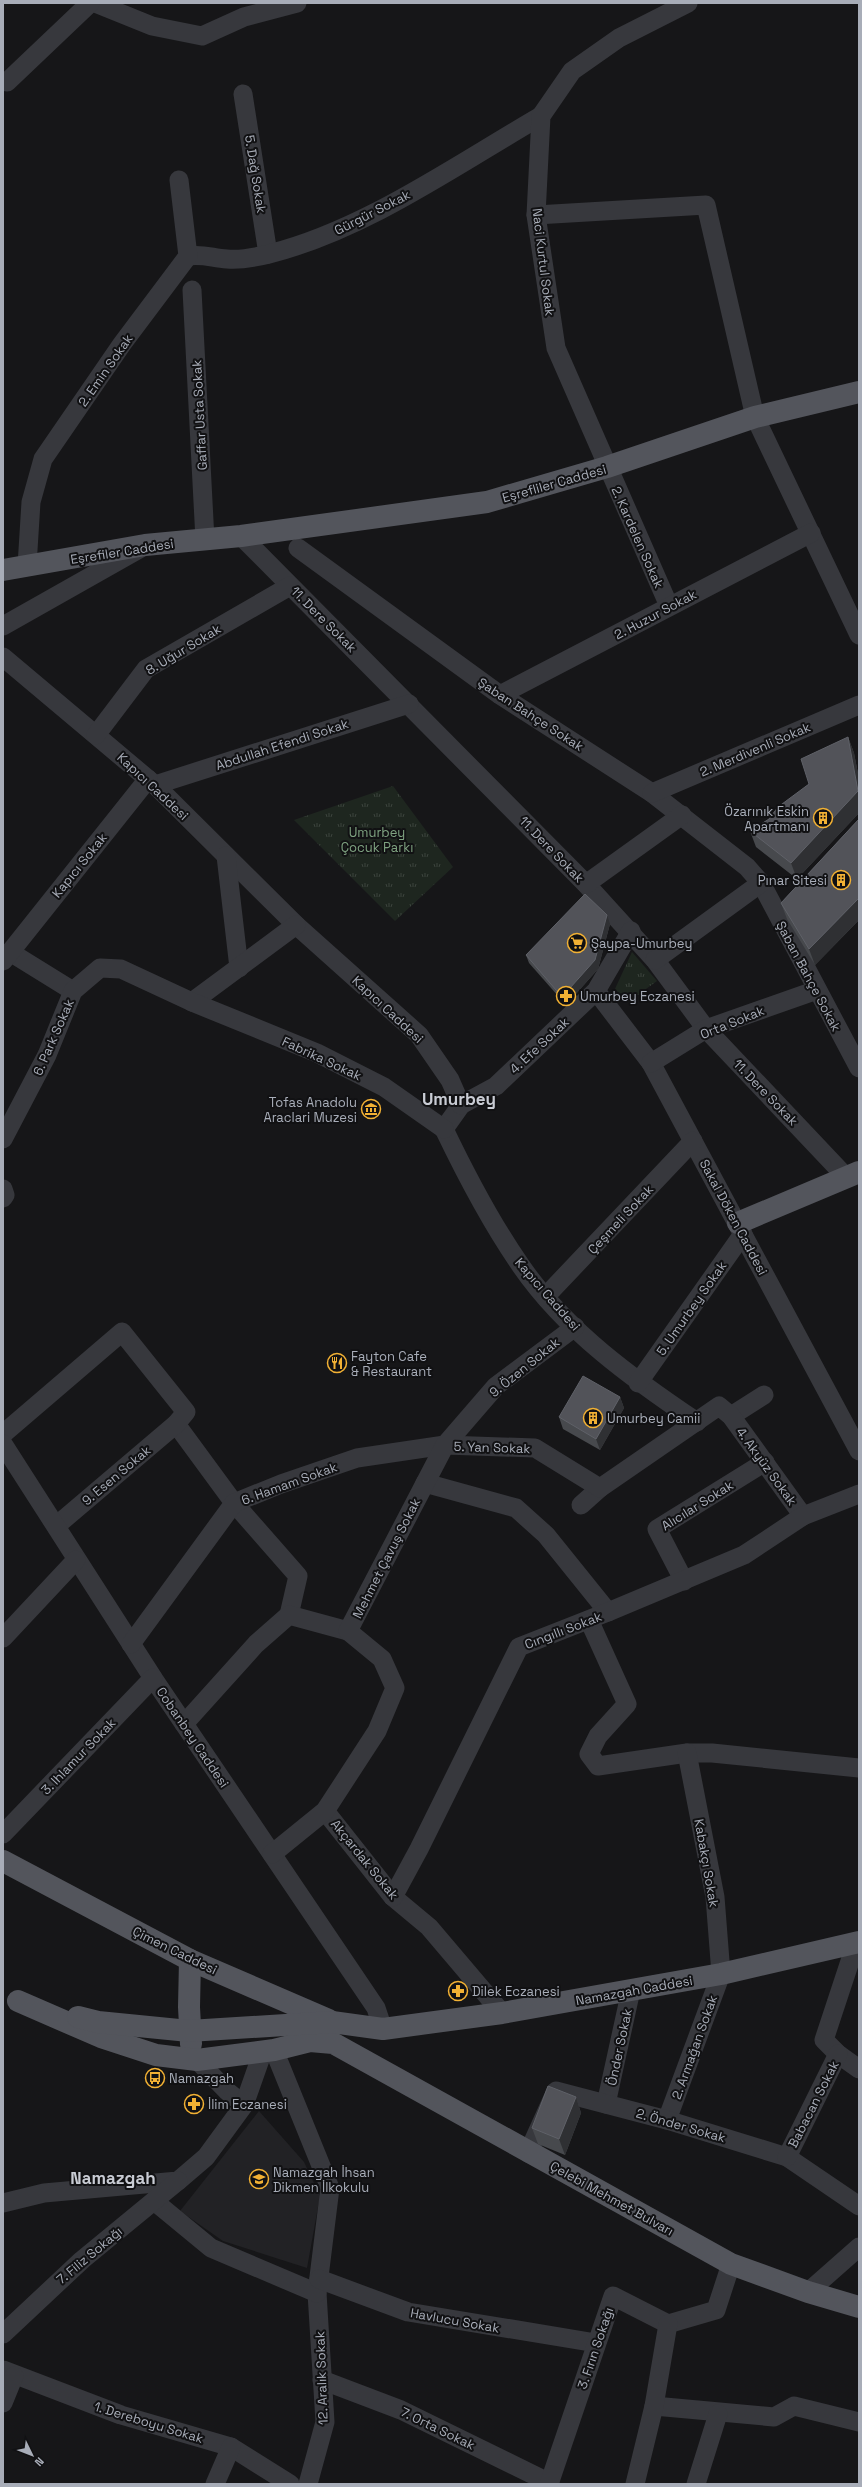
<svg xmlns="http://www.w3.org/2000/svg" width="862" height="2487" viewBox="0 0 862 2487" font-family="'Space Grotesk',sans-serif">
  <defs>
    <pattern id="park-tufts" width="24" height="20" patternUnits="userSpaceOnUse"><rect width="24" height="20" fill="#1e261f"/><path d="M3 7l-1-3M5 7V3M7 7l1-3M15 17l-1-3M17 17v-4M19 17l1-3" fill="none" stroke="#3c433d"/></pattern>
  </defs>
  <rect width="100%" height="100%" fill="#161618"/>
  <path fill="#222225" d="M 259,2111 L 304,2162 L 320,2196 L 307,2268 L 223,2241 L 180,2211 Z"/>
  <g fill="url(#park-tufts)">
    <path d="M 393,786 L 453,867 L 395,921 L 294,820 Z"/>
    <path d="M 632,952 L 657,981 L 628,1002 L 615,989 Z"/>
  </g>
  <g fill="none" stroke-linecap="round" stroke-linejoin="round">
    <g stroke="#37383d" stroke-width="19">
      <path d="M 95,3 L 152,26 L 202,36 L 244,17 L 297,3"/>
      <path d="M 7,82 L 90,3"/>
      <path d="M 243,94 L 268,254"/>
      <path d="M 536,215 L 706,205 L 755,417 L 859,635"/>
      <path d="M 188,256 C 204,254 212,258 227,259 C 239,260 257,257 269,254 C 365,230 456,165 541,116"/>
      <path d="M 192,290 L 205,540"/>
      <path d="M 241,536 L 586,884 L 655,960 L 706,1029 L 847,1178"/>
      <path d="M 298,548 L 500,695 L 652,793 L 747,867 L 761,883 L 859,1068"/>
      <path d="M 27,566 L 31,502 L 43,459 L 122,344 L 188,256 L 179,180"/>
      <path d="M 669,606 L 556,348 L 536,215 L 541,116 L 572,71 L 619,38 L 688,3"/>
      <path d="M 3,626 L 141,548"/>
      <path d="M 3,657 L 155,785 L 296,925 L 419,1035 L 450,1080 L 461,1105 L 444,1129 C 467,1177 491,1223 521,1266 C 566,1331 633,1379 697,1422"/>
      <path d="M 500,695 L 811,533"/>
      <path d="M 96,735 L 146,669 L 290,586"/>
      <path d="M 155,785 L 409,704"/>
      <path d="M 652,793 L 859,705"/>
      <path d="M 226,856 L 239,968"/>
      <path d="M 586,884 L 682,815"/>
      <path d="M 10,952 L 73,991"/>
      <path d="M 655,960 L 761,883"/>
      <path d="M 3,961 L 148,779"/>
      <path d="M 596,991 L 651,1063 L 859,1451"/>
      <path d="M 192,1002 L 296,925"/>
      <path d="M 651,1063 L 706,1029 L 817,990"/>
      <path d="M 461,1105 L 496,1086 L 596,991 L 631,931"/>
      <path d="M 3,1139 L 47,1055 L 73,991 L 100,968 L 121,969 L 192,1002 L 317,1053 L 384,1087 L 444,1129"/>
      <path d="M 3,1189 L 5,1195 L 3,1198"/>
      <path d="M 546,1296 L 693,1141"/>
      <path d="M 638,1383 L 743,1234"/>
      <path d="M 731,1416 L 764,1395"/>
      <path d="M 176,1424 L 234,1503 L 298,1576 L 289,1615"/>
      <path d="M 3,1434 L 122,1332 L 186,1412 L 176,1424 L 56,1526"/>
      <path d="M 3,1444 L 153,1678 L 376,2008 L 383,2029"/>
      <path d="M 425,1483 L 516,1508 L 546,1535 L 608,1612"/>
      <path d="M 581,1505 L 600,1488"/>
      <path d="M 684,1581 L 657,1529 L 765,1462"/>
      <path d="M 589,1620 L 627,1704 L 598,1736 L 589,1754 L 598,1766 L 687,1753 L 712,1753 L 859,1768"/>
      <path d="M 3,1638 L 76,1560"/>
      <path d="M 131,1644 L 234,1503 L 281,1484 L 357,1458 L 445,1445 L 535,1448 L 600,1488 L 719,1406 L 731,1416 L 803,1516"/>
      <path d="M 184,1724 L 256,1644 L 289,1615 L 348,1631"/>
      <path d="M 325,1811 L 393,1897 L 429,1927 L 502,2013"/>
      <path d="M 3,1834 L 153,1678"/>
      <path d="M 272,1854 L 325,1811 L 377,1731 L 395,1688 L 382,1659 L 348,1631 L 445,1445 L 496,1386 L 575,1327"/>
      <path d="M 393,1897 L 419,1849 L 519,1647 L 608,1612 L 744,1555 L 803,1516 L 859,1494"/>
      <path d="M 856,1943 L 824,2040 L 838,2054 L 859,2069"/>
      <path d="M 274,2050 L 330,2188 L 317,2293 L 325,2422 L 308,2484"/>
      <path d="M 197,2060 L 227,2091 L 244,2105"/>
      <path d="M 606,2104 L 631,1990"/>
      <path d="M 667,2120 L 721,1974 L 715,1897 L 687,1753"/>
      <path d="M 528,2153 L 556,2091 L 667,2120 L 787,2157 L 859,2206"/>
      <path d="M 787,2157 L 838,2054"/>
      <path d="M 154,2201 L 211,2248 L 317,2293"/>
      <path d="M 3,2203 L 44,2193 L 178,2181 L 206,2157 L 244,2105 L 263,2051"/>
      <path d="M 319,2279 L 408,2312 L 596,2343"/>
      <path d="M 808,2292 L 859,2247"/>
      <path d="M 3,2334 L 82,2260 L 178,2181"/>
      <path d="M 3,2370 L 121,2415 L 231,2447 L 290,2484"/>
      <path d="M 322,2380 L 401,2410 L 550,2483"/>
      <path d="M 3,2403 L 14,2376"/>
      <path d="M 654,2406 L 774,2417 L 794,2406 L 859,2422"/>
      <path d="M 215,2484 L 231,2447"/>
      <path d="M 549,2484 L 613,2296 L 668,2324 L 716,2310 L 731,2264"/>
      <path d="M 635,2484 L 654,2406 L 668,2324"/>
      <path d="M 696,2484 L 718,2414"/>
    </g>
    <g stroke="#53555c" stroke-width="22">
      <path d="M 3,570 L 145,545 L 241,536 L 487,502 L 607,467 L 755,417 L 859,392"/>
      <path d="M 738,1223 L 859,1172"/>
      <path d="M 3,1861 L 190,1960 L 329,2020"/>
      <path d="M 190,1960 L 189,2007 L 191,2044"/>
      <path d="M 18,2001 L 101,2037 L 156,2055 L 197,2060 L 274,2050 L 310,2041 L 333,2043 L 731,2264 L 808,2292 L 859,2307"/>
      <path d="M 78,2017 L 98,2022 L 189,2031 L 332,2022 L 383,2029 L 502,2013 L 721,1974 L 859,1942"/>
    </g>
  </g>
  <g fill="#47494d">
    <path d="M 848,737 L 854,753 L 859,779 L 859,813 L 797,879 L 756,847 L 750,831 L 769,819 L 809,784 Z"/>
    <path d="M 859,819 L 859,920 L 815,965 L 787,919 L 781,903 Z"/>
    <path d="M 610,924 L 598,969 L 566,1005 L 529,963 L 526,955 Z"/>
    <path d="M 620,1397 L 624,1408 L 600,1450 L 563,1429 L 559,1417 Z"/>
    <path d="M 576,2097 L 581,2113 L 565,2155 L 538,2144 L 532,2128 Z"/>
  </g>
  <g fill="#2f3033">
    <path d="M 848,737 L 854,753 L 859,779 L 859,813 L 797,879 L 791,863 Z"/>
    <path d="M 859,898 L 859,920 L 815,965 L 809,949 Z"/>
    <path d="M 607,915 L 610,924 L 598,969 L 566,1005 L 562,997 Z"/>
    <path d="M 620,1397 L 624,1408 L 600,1450 L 596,1439 Z"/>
    <path d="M 576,2097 L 581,2113 L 565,2155 L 559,2139 Z"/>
  </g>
  <g fill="#525359" stroke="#5f6168">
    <path d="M 848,737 L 858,791 L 791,863 L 750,831 L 769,819 L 778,807 L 809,784 L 801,759 Z"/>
    <path d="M 859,819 L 859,898 L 809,949 L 781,903 Z"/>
    <path d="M 585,894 L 607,915 L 595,960 L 562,997 L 526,955 Z"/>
    <path d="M 583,1376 L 620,1397 L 596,1439 L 559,1417 Z"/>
    <path d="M 548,2086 L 576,2097 L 559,2139 L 532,2128 Z"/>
  </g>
  <defs>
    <g id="building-ring" transform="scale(1)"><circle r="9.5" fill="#111113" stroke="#f2b134" stroke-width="1.5"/><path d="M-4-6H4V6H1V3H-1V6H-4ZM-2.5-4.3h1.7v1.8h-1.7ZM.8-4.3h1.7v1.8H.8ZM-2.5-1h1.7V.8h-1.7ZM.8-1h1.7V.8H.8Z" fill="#f2b134"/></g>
    <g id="supermarket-ring" transform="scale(1)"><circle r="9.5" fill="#111113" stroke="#f2b134" stroke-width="1.5"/><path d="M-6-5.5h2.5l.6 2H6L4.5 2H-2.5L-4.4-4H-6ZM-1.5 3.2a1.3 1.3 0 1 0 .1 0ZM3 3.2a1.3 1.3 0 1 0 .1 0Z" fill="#f2b134"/></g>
    <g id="pharmacy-ring" transform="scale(1)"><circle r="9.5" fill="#111113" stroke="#f2b134" stroke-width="1.5"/><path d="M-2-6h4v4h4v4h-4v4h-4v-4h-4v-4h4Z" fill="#f2b134"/></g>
    <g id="museum-ring" transform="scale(1)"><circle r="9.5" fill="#111113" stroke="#f2b134" stroke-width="1.5"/><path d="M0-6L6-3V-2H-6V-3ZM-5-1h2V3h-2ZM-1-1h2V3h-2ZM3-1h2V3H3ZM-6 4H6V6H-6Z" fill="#f2b134"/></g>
    <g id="restaurant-ring" transform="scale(1)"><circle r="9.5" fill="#111113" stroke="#f2b134" stroke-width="1.5"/><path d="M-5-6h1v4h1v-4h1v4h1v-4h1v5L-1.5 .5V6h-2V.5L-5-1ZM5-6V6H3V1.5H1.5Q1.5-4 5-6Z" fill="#f2b134"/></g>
    <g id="bus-ring" transform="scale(1)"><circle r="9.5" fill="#111113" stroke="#f2b134" stroke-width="1.5"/><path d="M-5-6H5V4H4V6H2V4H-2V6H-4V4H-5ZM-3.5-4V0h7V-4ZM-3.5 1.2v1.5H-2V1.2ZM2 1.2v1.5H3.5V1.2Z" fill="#f2b134"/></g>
    <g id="school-ring" transform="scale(1)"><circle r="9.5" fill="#111113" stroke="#f2b134" stroke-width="1.5"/><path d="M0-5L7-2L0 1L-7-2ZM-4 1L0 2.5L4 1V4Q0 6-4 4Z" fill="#f2b134"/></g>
  </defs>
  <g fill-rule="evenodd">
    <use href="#building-ring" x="823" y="818"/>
    <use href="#building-ring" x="841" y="880"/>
    <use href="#supermarket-ring" x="577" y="943"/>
    <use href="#pharmacy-ring" x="566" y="996"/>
    <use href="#museum-ring" x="371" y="1109"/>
    <use href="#restaurant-ring" x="337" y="1363"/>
    <use href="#building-ring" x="593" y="1418"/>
    <use href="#pharmacy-ring" x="458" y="1991"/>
    <use href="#bus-ring" x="155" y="2078"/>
    <use href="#pharmacy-ring" x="194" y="2104"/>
    <use href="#school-ring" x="259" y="2179"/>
  </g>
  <g text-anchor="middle" stroke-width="4" stroke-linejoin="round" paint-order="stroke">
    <g font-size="13" fill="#a8adb8" stroke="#111113">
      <text transform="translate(256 174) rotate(81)" y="5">5. Dağ Sokak</text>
      <text transform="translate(372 212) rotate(-27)" y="5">Gürgür Sokak</text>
      <text transform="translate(544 262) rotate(83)" y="5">Naci Kurtul Sokak</text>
      <text transform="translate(105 370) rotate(-55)" y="5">2. Emin Sokak</text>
      <text transform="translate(199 415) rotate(-93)" y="5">Gaffar Usta Sokak</text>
      <text transform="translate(554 483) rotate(-16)" y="5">Eşrefliler Caddesi</text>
      <text transform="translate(638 537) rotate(66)" y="5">2. Kardelen Sokak</text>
      <text transform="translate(122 551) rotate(-9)" y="5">Eşrefiler Caddesi</text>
      <text transform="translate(655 614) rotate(-28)" y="5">2. Huzur Sokak</text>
      <text transform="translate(324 619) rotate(45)" y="5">11. Dere Sokak</text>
      <text transform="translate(183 649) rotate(-31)" y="5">8. Uğur Sokak</text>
      <text transform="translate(531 714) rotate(33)" y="5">Şaban Bahçe Sokak</text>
      <text transform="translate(282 744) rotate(-18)" y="5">Abdullah Efendi Sokak</text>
      <text transform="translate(755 749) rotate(-23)" y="5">2. Merdivenli Sokak</text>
      <text transform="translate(153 786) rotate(43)" y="5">Kapıcı Caddesi</text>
      <text transform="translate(552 849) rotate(46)" y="5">11. Dere Sokak</text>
      <text transform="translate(79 865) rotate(-51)" y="5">Kapıcı Sokak</text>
      <text transform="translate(809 976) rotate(62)" y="5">Şaban Bahçe Sokak</text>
      <text transform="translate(388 1009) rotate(43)" y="5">Kapıcı Caddesi</text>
      <text transform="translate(732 1022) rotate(-22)" y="5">Orta Sokak</text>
      <text transform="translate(53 1037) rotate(-66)" y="5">6. Park Sokak</text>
      <text transform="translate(539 1045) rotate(-43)" y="5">4. Efe Sokak</text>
      <text transform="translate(322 1058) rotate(25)" y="5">Fabrika Sokak</text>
      <text transform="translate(766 1092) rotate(46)" y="5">11. Dere Sokak</text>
      <text transform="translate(734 1217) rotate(62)" y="5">Sakal Döken Caddesi</text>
      <text transform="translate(620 1219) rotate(-47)" y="5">Çeşmeli Sokak</text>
      <text transform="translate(548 1294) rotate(49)" y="5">Kapıcı Caddesi</text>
      <text transform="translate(691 1308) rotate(-55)" y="5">5. Umurbey Sokak</text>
      <text transform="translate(524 1367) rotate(-39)" y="5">9. Özen Sokak</text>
      <text transform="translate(492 1447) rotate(2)" y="5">5. Yan Sokak</text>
      <text transform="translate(767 1466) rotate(54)" y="5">4. Akyüz Sokak</text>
      <text transform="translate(116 1475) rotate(-40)" y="5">9. Esen Sokak</text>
      <text transform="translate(289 1483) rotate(-20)" y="5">6. Hamam Sokak</text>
      <text transform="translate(697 1505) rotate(-32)" y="5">Alıcılar Sokak</text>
      <text transform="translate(386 1558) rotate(-63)" y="5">Mehmet Çavuş Sokak</text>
      <text transform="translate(563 1630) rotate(-21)" y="5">Cıngıllı Sokak</text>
      <text transform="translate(193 1737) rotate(56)" y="5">Cobanbey Caddesi</text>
      <text transform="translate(78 1756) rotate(-46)" y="5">3. Ihlamur Sokak</text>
      <text transform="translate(365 1859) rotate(51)" y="5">Akçardak Sokak</text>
      <text transform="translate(707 1863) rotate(80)" y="5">Kabakçı Sokak</text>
      <text transform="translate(175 1950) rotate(26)" y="5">Çimen Caddesi</text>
      <text transform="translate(634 1990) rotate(-10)" y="5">Namazgah Caddesi</text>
      <text transform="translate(619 2047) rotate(-78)" y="5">Önder Sokak</text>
      <text transform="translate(694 2047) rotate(-70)" y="5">2. Armağan Sokak</text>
      <text transform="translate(813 2104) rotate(-63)" y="5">Babacan Sokak</text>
      <text transform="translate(681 2125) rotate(16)" y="5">2. Önder Sokak</text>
      <text transform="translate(612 2198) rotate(29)" y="5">Çelebi Mehmet Bulvarı</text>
      <text transform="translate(89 2255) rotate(-40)" y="5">7. Filiz Sokağı</text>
      <text transform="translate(455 2320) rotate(10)" y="5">Havlucu Sokak</text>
      <text transform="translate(595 2348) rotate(-71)" y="5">3. Fırın Sokağı</text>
      <text transform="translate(321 2378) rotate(-92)" y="5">12. Aralık Sokak</text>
      <text transform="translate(149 2422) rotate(17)" y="5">1. Dereboyu Sokak</text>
      <text transform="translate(438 2428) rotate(26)" y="5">7. Orta Sokak</text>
    </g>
    <g font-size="13" fill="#a8adb8" stroke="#111113" text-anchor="start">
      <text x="809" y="816" text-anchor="end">Özarınık Eskin<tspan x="809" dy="15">Apartmanı</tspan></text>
      <text x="827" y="885" text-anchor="end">Pınar Sitesi</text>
      <text x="591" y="948">Şaypa-Umurbey</text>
      <text x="580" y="1001">Umurbey Eczanesi</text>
      <text x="357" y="1107" text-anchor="end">Tofas Anadolu<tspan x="357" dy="15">Araclari Muzesi</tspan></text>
      <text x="351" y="1361">Fayton Cafe<tspan x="351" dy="15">&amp; Restaurant</tspan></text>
      <text x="607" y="1423">Umurbey Camii</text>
      <text x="472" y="1996">Dilek Eczanesi</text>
      <text x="169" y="2083">Namazgah</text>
      <text x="208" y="2109">İlim Eczanesi</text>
      <text x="273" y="2177">Namazgah İhsan<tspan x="273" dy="15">Dikmen İlkokulu</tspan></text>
    </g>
    <g font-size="13" fill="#7fa381" stroke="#111113">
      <text x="377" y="837">Umurbey<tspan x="377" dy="15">Çocuk Parkı</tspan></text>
    </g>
    <g font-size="17" font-weight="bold" fill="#c9ccd4" stroke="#111113">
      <text x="459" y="1105">Umurbey</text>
      <text x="113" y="2184">Namazgah</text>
    </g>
  </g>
  <rect width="862" height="2487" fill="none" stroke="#a8adb8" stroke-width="8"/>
  <g transform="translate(32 2455) rotate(133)" stroke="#111113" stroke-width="3" paint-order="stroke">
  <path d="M0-3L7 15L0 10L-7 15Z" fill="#a8adb8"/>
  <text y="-6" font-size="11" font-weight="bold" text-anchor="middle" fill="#a8adb8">N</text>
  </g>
</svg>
